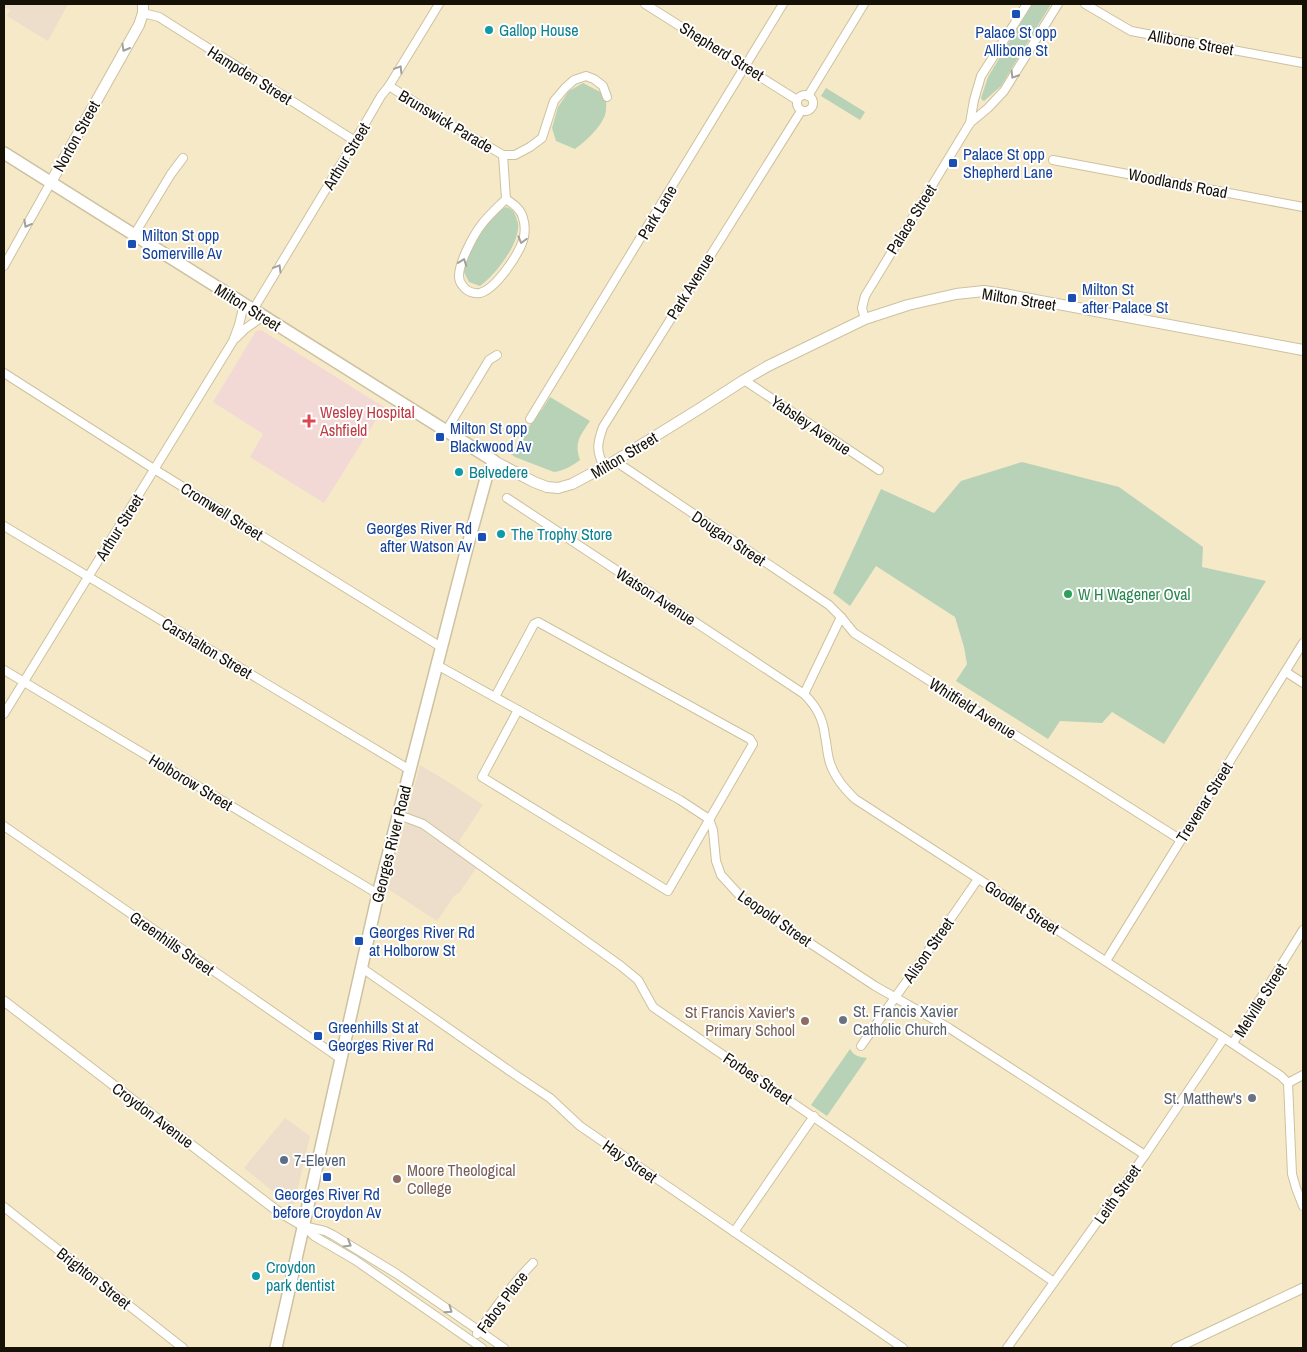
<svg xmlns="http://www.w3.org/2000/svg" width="1307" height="1352" viewBox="0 0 1307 1352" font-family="'Archivo Narrow',sans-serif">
  <rect width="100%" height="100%" fill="#f6e9c7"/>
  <g fill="#edddcb">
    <path d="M 4,4 L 68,4 L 48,41 L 7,16 L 10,10 L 4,7 Z"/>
    <path d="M 420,765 L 453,785 L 483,805 L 459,841 L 477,867 L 459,893 L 454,896 L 437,921 L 388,889 Z"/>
    <path d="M 285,1118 L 310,1136 L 294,1204 L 290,1205 L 244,1168 Z"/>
  </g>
  <path fill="#f3d9d6" d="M 261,330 L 384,407 L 324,503 L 250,457 L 263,434 L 213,402 L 256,331 Z"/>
  <g fill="#b7d2b7">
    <path d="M 1032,4 L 1051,4 L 1001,86 L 984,101 L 982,100 L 981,98 L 988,77 Z"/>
    <path d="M 583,83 L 606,95 C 606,101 607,108 605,115 C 601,127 585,142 575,149 L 556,141 L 552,128 L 558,107 L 569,91 Z"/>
    <path d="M 826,88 L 865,112 L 860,120 L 821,96 Z"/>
    <path d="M 506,207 C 512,209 514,211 516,217 C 517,221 519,224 518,228 C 517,247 495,275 480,286 L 469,282 L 463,270 C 471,247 483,218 506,207 Z"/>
    <path d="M 550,397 L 590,421 C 580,436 574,442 580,460 C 572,466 563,471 554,472 L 515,457 L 511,454 L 539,411 L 541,411 Z"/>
    <path d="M 1022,462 L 1119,487 L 1203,547 L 1202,567 L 1266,581 L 1164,744 L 1112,712 L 1102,723 L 1060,721 L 1048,739 L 956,681 L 967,664 L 964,647 L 955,617 L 876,566 L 850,606 L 833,593 L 881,489 L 934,513 L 961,481 Z"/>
    <path d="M 850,1049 C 854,1056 859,1057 867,1058 L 827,1116 L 811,1105 Z"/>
  </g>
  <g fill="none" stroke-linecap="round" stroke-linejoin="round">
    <g stroke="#cdc19f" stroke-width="10">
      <g id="minor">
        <path d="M 645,4 L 797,100"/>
        <path d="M 1085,4 L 1131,31 L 1303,63"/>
        <path d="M 143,13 L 159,17 L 355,141"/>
        <path d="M 389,86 L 446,122 L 503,155 L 515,155 L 530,147 L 542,138 L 554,101 L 565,88 L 574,80 L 586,76 L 594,79 L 603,86 L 607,97"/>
        <circle cx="805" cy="103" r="8"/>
        <path d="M 808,96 L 864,4"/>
        <path d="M 970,123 L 974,100 L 981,76 L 1027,4"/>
        <path d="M 503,155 L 506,199 C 513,204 521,209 523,218 C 525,224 525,231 524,237 C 520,253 496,289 480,293 C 473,294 466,291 463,286 C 460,283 459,280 459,276 C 459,262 474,234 482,224 C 489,215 498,207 506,199"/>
        <path d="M 1053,160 L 1303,207"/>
        <path d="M 134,235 L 171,174 L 183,158"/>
        <path d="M 4,266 L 51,182"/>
        <path d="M 253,310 L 355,141 L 381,96 L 389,86 L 439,4"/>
        <path d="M 865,319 L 862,308 L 865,296 L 970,123 L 988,108 L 1004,91 L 1058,4"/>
        <path d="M 236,338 L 245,329 L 263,316"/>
        <path d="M 4,373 L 154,469 L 441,647"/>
        <path d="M 744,380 L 879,470"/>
        <path d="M 530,419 L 783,4"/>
        <path d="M 446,431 L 489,360 L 497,355"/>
        <path d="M 615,461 L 829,605 L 841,617"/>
        <path d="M 604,467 C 596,450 597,444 603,427 L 801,111"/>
        <path d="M 507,498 L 804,694 C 816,706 823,718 825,736 C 827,745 827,754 830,763 C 835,778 844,788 855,799 L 1224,1038 L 1281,1076 L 1288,1083"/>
        <path d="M 4,526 L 410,770"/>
        <path d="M 437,665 L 680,800 L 709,819 L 713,830 L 716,861 L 721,875 L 743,899 L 875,986 L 949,1028 L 1145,1155"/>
        <path d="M 4,670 L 378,894"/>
        <path d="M 1286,672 L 1303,683"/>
        <path d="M 804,694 L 841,617 L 854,633 L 1181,840"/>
        <path d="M 495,697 L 534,624 L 538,622 L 750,739 L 753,744 L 668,891 L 482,777 L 518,710"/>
        <path d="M 4,714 L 233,341 L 239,325 L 244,304"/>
        <path d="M 398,816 L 407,818 L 423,824 L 621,966 L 638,980 L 653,1007 L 1054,1282"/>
        <path d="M 4,826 L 341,1059"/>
        <path d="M 1106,961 L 1303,643"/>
        <path d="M 362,968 L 517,1076 L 550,1098 L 580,1126 L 903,1348"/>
        <path d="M 1233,1043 L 1303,930"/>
        <path d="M 861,1046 C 900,990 940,935 978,879"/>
        <path d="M 1288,1083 L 1292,1174 L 1296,1188 L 1303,1206"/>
        <path d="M 1288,1083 L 1303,1075"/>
        <path d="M 4,1207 L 183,1348"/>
        <path d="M 303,1226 L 325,1231 L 333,1235 L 397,1274 L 504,1348"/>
        <path d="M 305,1227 L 314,1236 L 355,1260 L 482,1348"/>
        <path d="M 734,1232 L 814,1116"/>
        <path d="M 477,1334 C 494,1309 512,1284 533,1263"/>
        <path d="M 1007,1348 L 1145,1155 L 1224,1038"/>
      </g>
    </g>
    <g stroke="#cdc19f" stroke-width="11">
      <g id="tertiary">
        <path d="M 4,1001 L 276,1210 L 303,1226"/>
        <path d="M 1176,1348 L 1303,1288"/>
      </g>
    </g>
    <g stroke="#cdc19f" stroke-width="12">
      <g id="secondary">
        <path d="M 51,182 L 139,25 L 143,13 L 143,4"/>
        <path d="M 494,461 L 534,482 L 547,487 L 558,488 L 572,484 L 615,461 L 699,409 L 744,380 L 768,366 L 865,319 L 908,305 L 956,294 L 984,291 L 1004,294 L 1303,350"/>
      </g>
    </g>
    <g stroke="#cdc19f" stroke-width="14">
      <path id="primary" d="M 4,153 L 494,461 L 487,475 L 467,548 L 378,894 L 276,1348"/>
    </g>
    <use href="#minor" stroke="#fff" stroke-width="8"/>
    <use href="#tertiary" stroke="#fff" stroke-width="9"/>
    <use href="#secondary" stroke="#fff" stroke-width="10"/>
    <use href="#primary" stroke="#fff" stroke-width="11"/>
  </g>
  <defs><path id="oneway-chevron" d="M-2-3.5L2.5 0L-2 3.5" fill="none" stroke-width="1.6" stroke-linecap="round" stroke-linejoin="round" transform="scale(1.25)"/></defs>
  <g stroke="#a2a09b">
    <use href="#oneway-chevron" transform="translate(125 48) rotate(120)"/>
    <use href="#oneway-chevron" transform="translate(399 69) rotate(-59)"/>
    <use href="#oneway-chevron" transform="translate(1014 75) rotate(122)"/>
    <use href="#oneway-chevron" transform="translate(27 224) rotate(119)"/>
    <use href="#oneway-chevron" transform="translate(522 240) rotate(106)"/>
    <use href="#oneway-chevron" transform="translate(463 262) rotate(-70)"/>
    <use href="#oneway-chevron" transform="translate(278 268) rotate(-59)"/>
    <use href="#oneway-chevron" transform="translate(348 1244) rotate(31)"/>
    <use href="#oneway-chevron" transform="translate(449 1310) rotate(35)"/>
  </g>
  <g fill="#1a4fb4" stroke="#fff" stroke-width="2">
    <rect x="1011" y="9" width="10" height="10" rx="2.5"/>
    <rect x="948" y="158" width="10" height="10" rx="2.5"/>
    <rect x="127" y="239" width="10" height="10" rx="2.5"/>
    <rect x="1067" y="293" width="10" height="10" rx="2.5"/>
    <rect x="435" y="432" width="10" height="10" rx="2.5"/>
    <rect x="477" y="532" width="10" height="10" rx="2.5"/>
    <rect x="354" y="936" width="10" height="10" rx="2.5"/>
    <rect x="313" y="1031" width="10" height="10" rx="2.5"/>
    <rect x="322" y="1172" width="10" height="10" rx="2.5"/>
  </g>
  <g fill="#0f9aa8" stroke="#fff" stroke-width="2">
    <circle cx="489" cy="30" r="5"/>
    <circle cx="459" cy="472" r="5"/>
    <circle cx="501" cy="534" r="5"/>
    <circle cx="256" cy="1276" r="5"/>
  </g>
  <path fill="#e0444e" stroke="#fff" stroke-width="2" d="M306.5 413.5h5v5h5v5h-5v5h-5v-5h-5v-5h5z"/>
  <circle fill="#2e9e5b" stroke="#fff" stroke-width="2" cx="1068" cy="594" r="5"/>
  <g fill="#6b7280" stroke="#fff" stroke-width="2">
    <circle cx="843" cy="1020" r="5"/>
    <circle cx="1252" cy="1098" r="5"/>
  </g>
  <g fill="#8d6e63" stroke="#fff" stroke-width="2">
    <circle cx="805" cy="1021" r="5"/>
    <circle cx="397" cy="1179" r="5"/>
  </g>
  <circle fill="#5c6f8a" stroke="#fff" stroke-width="2" cx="284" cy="1160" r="5"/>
  <g text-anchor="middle" stroke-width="4" stroke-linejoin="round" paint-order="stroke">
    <g font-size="16" fill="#0d838f" stroke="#fff" text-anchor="start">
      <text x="499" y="36">Gallop House</text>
      <text x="469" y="478">Belvedere</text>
      <text x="511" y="540">The Trophy Store</text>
      <text x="266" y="1273">Croydon<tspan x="266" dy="18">park dentist</tspan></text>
    </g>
    <g font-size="16" fill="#164399" stroke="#fff" text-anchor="start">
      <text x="1016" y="38" text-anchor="middle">Palace St opp<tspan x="1016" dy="18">Allibone St</tspan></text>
      <text x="963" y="160">Palace St opp<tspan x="963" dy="18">Shepherd Lane</tspan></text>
      <text x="142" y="241">Milton St opp<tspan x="142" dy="18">Somerville Av</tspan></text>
      <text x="1082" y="295">Milton St<tspan x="1082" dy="18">after Palace St</tspan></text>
      <text x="450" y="434">Milton St opp<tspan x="450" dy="18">Blackwood Av</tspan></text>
      <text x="472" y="534" text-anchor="end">Georges River Rd<tspan x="472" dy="18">after Watson Av</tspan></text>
      <text x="369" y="938">Georges River Rd<tspan x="369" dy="18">at Holborow St</tspan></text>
      <text x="328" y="1033">Greenhills St at<tspan x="328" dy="18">Georges River Rd</tspan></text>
      <text x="327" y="1200" text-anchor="middle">Georges River Rd<tspan x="327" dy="18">before Croydon Av</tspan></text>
    </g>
    <g font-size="16" fill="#161106" stroke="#fff">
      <text transform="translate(1191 42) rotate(10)" y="6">Allibone Street</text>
      <text transform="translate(722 51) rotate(32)" y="6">Shepherd Street</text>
      <text transform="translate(250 75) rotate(32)" y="6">Hampden Street</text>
      <text transform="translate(446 121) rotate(31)" y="6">Brunswick Parade</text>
      <text transform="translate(76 136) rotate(-61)" y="6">Norton Street</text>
      <text transform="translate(346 156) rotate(-59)" y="6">Arthur Street</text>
      <text transform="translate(1178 183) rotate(11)" y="6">Woodlands Road</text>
      <text transform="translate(657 212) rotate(-59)" y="6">Park Lane</text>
      <text transform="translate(911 219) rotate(-58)" y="6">Palace Street</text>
      <text transform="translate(690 286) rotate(-58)" y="6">Park Avenue</text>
      <text transform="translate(1019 299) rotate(9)" y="6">Milton Street</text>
      <text transform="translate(248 307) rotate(32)" y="6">Milton Street</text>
      <text transform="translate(811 425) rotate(34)" y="6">Yabsley Avenue</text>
      <text transform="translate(624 455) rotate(-31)" y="6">Milton Street</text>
      <text transform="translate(222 511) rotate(32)" y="6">Cromwell Street</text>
      <text transform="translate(119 527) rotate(-58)" y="6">Arthur Street</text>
      <text transform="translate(729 538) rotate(34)" y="6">Dougan Street</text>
      <text transform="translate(656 596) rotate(33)" y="6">Watson Avenue</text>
      <text transform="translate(207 648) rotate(31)" y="6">Carshalton Street</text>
      <text transform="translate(973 708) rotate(32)" y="6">Whitfield Avenue</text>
      <text transform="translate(191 782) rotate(31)" y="6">Holborow Street</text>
      <text transform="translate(1204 802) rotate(-58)" y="6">Trevenar Street</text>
      <text transform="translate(391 844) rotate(-76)" y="6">Georges River Road</text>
      <text transform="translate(1022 907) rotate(33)" y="6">Goodlet Street</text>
      <text transform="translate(775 918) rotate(35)" y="6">Leopold Street</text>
      <text transform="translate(172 943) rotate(35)" y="6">Greenhills Street</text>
      <text transform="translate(928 950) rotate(-55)" y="6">Alison Street</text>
      <text transform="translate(1260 1000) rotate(-58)" y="6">Melville Street</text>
      <text transform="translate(758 1078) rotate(34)" y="6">Forbes Street</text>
      <text transform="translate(153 1115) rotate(37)" y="6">Croydon Avenue</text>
      <text transform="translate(630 1161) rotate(35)" y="6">Hay Street</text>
      <text transform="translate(1117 1194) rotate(-55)" y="6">Leith Street</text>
      <text transform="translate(94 1278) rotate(38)" y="6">Brighton Street</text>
      <text transform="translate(502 1302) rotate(-53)" y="6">Fabos Place</text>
    </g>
    <g font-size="16" fill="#be3a42" stroke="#fff" text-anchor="start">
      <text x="320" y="418">Wesley Hospital<tspan x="320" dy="18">Ashfield</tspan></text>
    </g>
    <g font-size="16" fill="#27864d" stroke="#fff" text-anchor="start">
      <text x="1078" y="600">W H Wagener Oval</text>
    </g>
    <g font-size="16" fill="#5b616d" stroke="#fff" text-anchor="start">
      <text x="853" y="1017">St. Francis Xavier<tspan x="853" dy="18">Catholic Church</tspan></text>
      <text x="1242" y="1104" text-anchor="end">St. Matthew's</text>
    </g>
    <g font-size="16" fill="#785e54" stroke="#fff" text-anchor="end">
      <text x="795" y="1018">St Francis Xavier's<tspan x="795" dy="18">Primary School</tspan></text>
      <text x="407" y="1176" text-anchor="start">Moore Theological<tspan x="407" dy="18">College</tspan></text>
    </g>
    <g font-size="16" fill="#4e5e75" stroke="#fff" text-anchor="start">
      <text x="294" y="1166">7-Eleven</text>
    </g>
  </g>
  <rect width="1307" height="1352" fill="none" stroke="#161106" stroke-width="10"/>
</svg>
